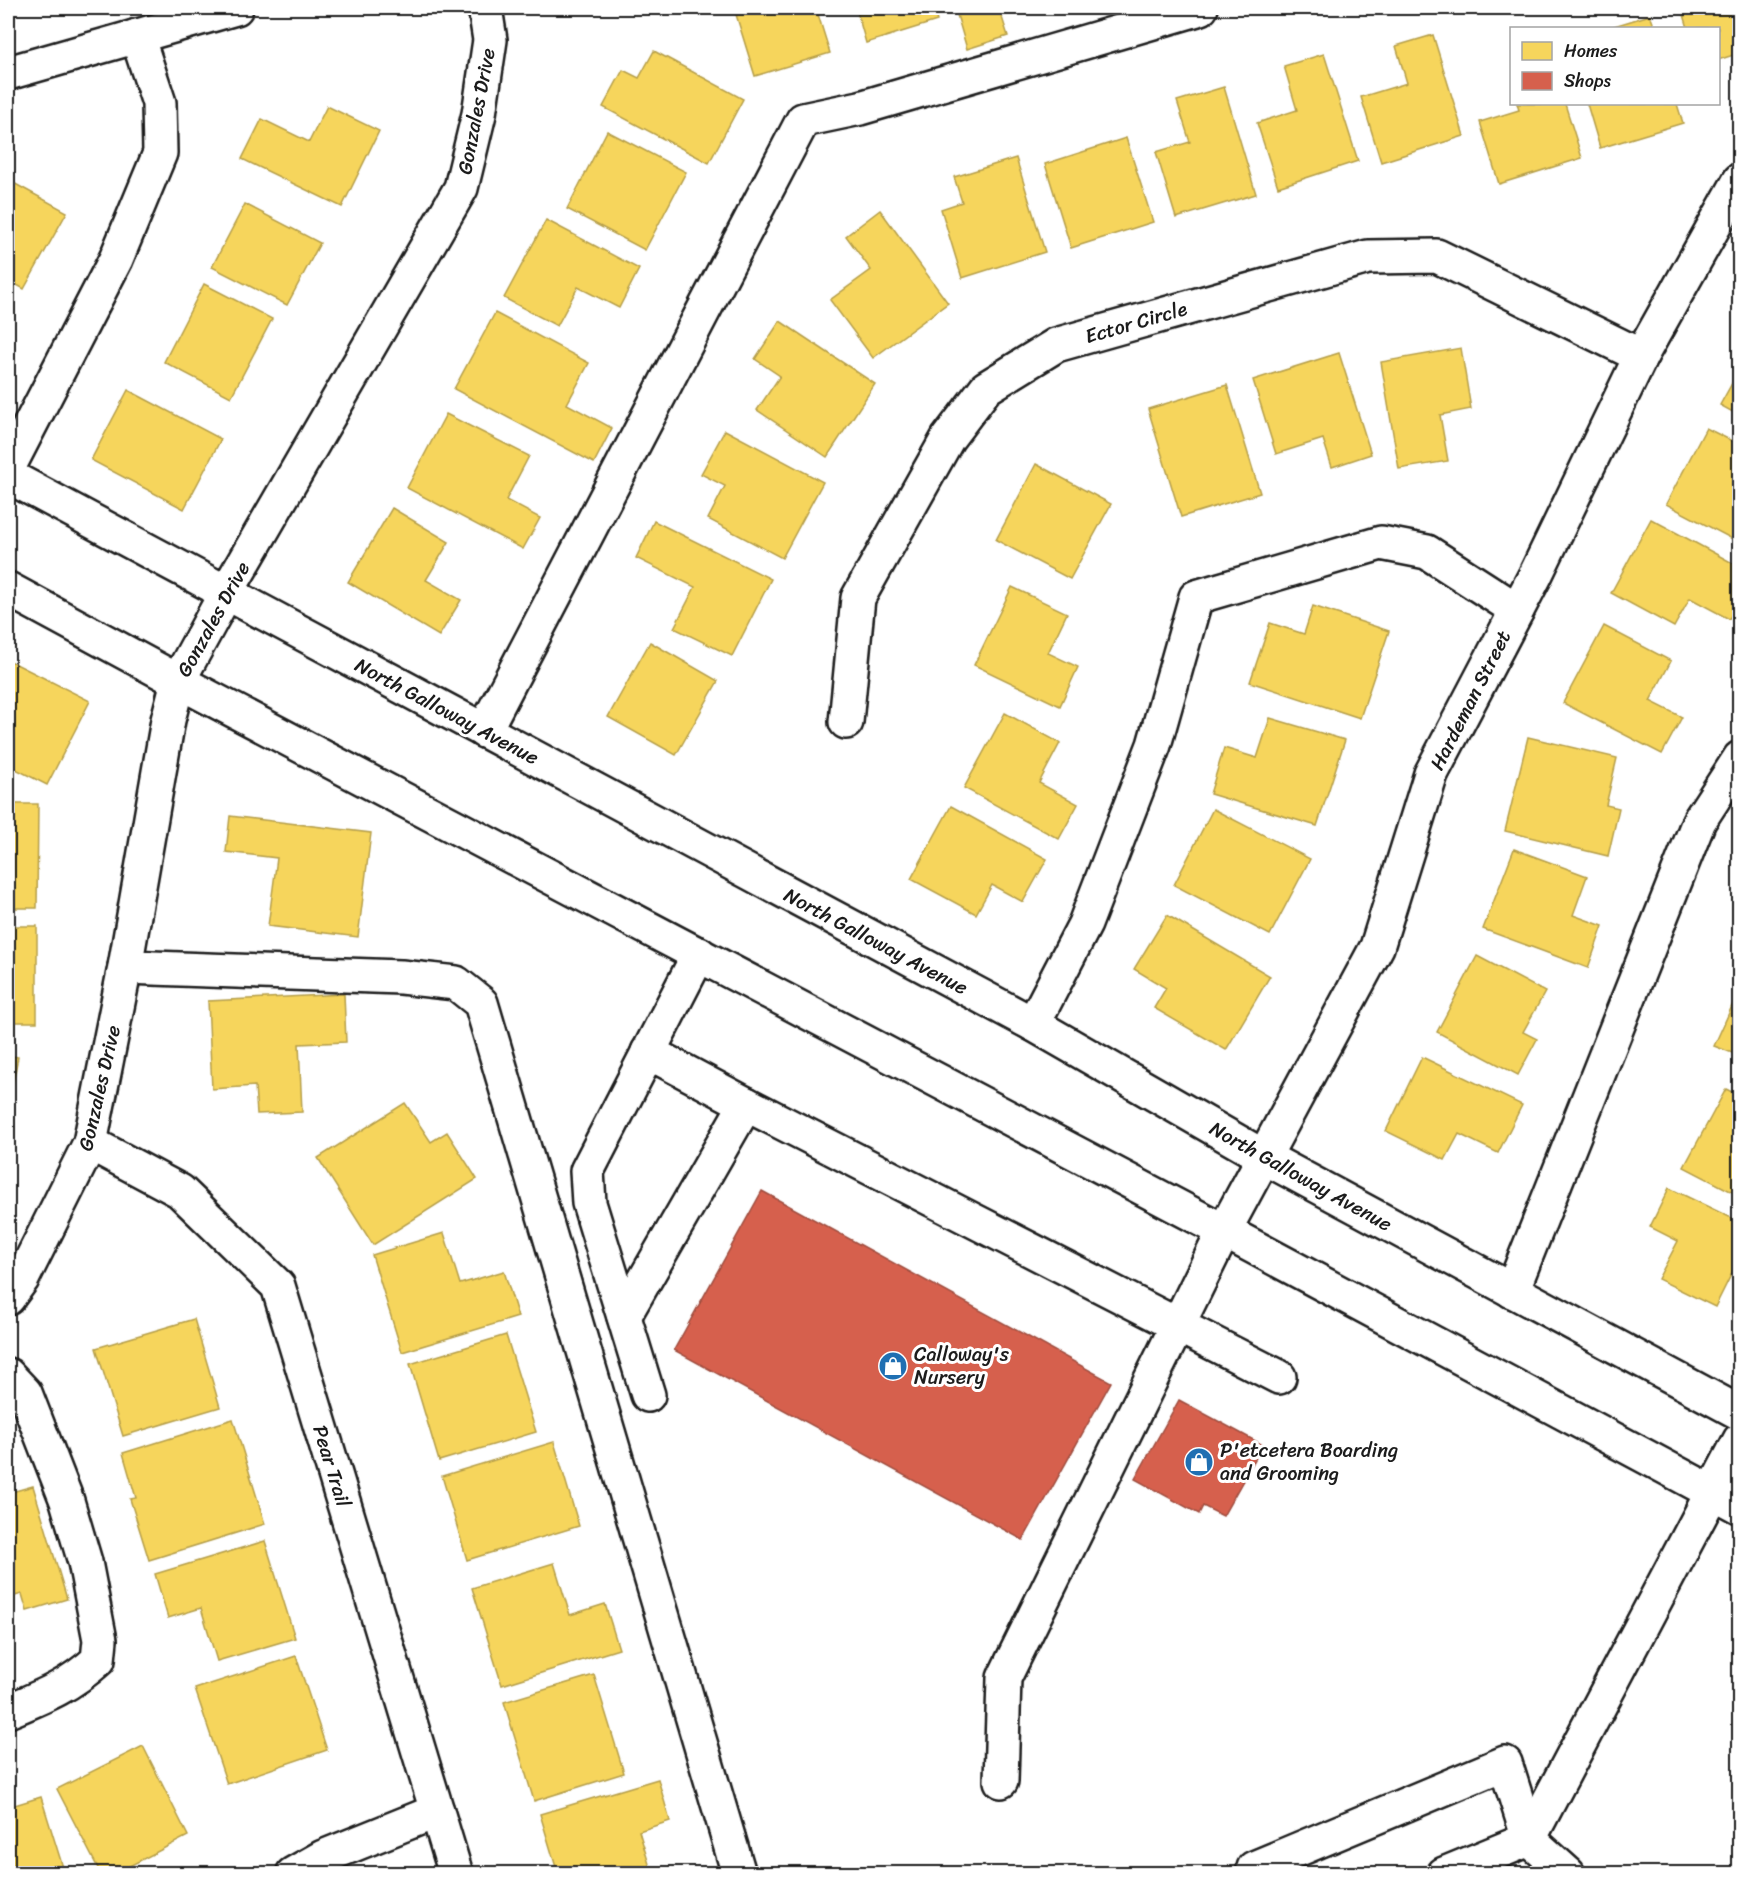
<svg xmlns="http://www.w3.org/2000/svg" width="1747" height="1881" viewBox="0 0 1747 1881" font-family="Sriracha,sans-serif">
  <rect width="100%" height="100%" fill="#fff"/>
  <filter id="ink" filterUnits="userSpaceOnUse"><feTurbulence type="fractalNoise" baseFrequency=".0167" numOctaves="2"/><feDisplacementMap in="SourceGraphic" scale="12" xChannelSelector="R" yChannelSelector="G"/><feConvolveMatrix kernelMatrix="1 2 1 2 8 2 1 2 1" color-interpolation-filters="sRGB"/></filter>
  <g filter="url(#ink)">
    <g fill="#f6d55c" stroke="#b59e49" stroke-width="1.5">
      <path d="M 734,8 L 816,8 L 830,53 L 755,76 Z"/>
      <path d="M 856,8 L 933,8 L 937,21 L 866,43 Z"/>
      <path d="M 955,8 L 999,8 L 1008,36 L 967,49 Z"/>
      <path d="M 1682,8 L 1740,8 L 1740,53 L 1718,60 L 1718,28 L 1688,28 Z"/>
      <path d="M 1650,15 L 1655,28 L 1614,28 L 1614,26 Z"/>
      <path d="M 1433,35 L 1464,136 L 1381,162 L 1361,97 L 1407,83 L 1396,46 Z"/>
      <path d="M 654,51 L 743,99 L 709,163 L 603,107 L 623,70 L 639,78 Z"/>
      <path d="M 1324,54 L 1358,161 L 1278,187 L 1257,123 L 1297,110 L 1284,66 Z"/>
      <path d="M 1224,87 L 1256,194 L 1176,218 L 1156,152 L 1190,142 L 1177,101 Z"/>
      <path d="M 1517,104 L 1565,104 L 1582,158 L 1499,184 L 1480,122 L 1519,110 Z"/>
      <path d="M 1587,104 L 1677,104 L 1683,123 L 1600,148 Z"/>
      <path d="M 327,106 L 379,131 L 342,207 L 242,159 L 262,119 L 309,142 Z"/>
      <path d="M 607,131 L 686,172 L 645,250 L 567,209 Z"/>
      <path d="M 1126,138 L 1153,222 L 1071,248 L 1045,164 Z"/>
      <path d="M 1016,158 L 1045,252 L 962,278 L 941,209 L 962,202 L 954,177 Z"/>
      <path d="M 8,180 L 67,212 L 24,289 L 8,280 Z"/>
      <path d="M 245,204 L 320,243 L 287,305 L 212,267 Z"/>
      <path d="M 880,210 L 948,303 L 873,358 L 830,300 L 871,270 L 846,236 Z"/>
      <path d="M 546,220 L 639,269 L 619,308 L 578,287 L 557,326 L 504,298 Z"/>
      <path d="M 204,284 L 272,319 L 231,397 L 164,362 Z"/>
      <path d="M 495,313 L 589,363 L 567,404 L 612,428 L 594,463 L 454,389 Z"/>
      <path d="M 780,321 L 875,384 L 827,457 L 757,410 L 780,376 L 755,359 Z"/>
      <path d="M 1461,348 L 1471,409 L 1440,415 L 1448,461 L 1399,469 L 1381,362 Z"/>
      <path d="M 1339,353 L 1371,454 L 1332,467 L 1323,439 L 1276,454 L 1253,380 Z"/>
      <path d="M 1740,369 L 1740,416 L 1720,405 Z"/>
      <path d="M 1227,385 L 1260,493 L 1181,517 L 1148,409 Z"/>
      <path d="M 128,390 L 221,439 L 184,509 L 91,460 Z"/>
      <path d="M 446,414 L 529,456 L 506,500 L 540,518 L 523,549 L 407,488 Z"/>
      <path d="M 1706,428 L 1740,445 L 1740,543 L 1666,504 Z"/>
      <path d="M 725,430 L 823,482 L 782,558 L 708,519 L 725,486 L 701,474 Z"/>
      <path d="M 1036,464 L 1111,504 L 1070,579 L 996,540 Z"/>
      <path d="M 392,508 L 449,542 L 426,580 L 461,600 L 439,636 L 348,582 Z"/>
      <path d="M 1651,519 L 1740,567 L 1740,601 L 1729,619 L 1690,598 L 1674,627 L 1611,593 Z"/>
      <path d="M 654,521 L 771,579 L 732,656 L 674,628 L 695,587 L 636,558 Z"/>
      <path d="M 1012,587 L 1067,613 L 1048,653 L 1078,667 L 1060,706 L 974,665 Z"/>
      <path d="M 1313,606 L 1389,631 L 1360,718 L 1250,682 L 1270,623 L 1304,634 Z"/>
      <path d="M 1604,626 L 1671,661 L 1650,701 L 1682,717 L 1662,754 L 1563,703 Z"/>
      <path d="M 650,642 L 718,681 L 676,755 L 608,717 Z"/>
      <path d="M 8,660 L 90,701 L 47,785 L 8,765 Z"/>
      <path d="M 1005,713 L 1060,743 L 1039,783 L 1078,804 L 1059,839 L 964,788 Z"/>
      <path d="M 1270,718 L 1345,740 L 1317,826 L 1210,794 L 1224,748 L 1257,758 Z"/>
      <path d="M 1528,737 L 1617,758 L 1606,805 L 1619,808 L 1608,856 L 1505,831 Z"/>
      <path d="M 8,804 L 38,804 L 37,908 L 8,908 Z"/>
      <path d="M 951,806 L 1047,859 L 1023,902 L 992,885 L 976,914 L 911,879 Z"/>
      <path d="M 1213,809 L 1310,859 L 1270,935 L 1174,885 Z"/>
      <path d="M 230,816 L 371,833 L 358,937 L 268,926 L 277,858 L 226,852 Z"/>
      <path d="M 1514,849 L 1587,876 L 1573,915 L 1603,926 L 1588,968 L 1483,929 Z"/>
      <path d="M 1167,915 L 1270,976 L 1226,1050 L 1154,1008 L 1166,988 L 1134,969 Z"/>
      <rect x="8" y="926" width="29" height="96"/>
      <path d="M 1477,956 L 1545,992 L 1523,1032 L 1537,1039 L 1518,1075 L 1437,1032 Z"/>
      <path d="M 344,994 L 346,1042 L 299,1044 L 302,1112 L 257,1114 L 255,1086 L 212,1089 L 208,1001 Z"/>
      <path d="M 1733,1004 L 1740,1006 L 1740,1056 L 1714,1046 Z"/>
      <path d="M 8,1055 L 18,1057 L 8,1108 Z"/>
      <path d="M 1422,1057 L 1522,1105 L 1498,1153 L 1459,1134 L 1445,1160 L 1386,1131 Z"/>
      <path d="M 1726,1089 L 1740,1096 L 1740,1196 L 1684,1167 Z"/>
      <path d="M 405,1103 L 431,1142 L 447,1132 L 477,1179 L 373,1245 L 318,1158 Z"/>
      <path d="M 1669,1188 L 1740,1222 L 1740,1257 L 1715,1307 L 1658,1279 L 1678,1241 L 1650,1227 Z"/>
      <path d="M 444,1233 L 460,1284 L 504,1271 L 518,1317 L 402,1352 L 372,1255 Z"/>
      <path d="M 194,1319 L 220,1407 L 123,1436 L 96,1348 Z"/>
      <path d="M 506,1335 L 536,1432 L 439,1461 L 410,1364 Z"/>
      <path d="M 233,1419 L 265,1524 L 149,1560 L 130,1499 L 136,1498 L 123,1453 Z"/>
      <path d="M 554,1442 L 579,1526 L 467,1560 L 442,1476 Z"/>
      <path d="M 33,1486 L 67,1599 L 27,1611 L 22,1594 L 8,1598 L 8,1493 Z"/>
      <path d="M 265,1541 L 295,1638 L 217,1661 L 201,1608 L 168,1618 L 155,1574 Z"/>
      <path d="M 554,1563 L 570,1615 L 605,1604 L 619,1649 L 502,1685 L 472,1588 Z"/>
      <path d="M 296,1656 L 327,1750 L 227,1784 L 195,1689 Z"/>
      <path d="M 594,1675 L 624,1773 L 534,1801 L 504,1702 Z"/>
      <path d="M 143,1746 L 188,1836 L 114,1874 L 101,1874 L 57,1789 Z"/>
      <path d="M 658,1779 L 670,1821 L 639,1831 L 652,1874 L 558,1874 L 540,1814 Z"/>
      <path d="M 41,1797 L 65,1874 L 8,1874 L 8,1807 Z"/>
    </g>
    <g fill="#d6604d" stroke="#9e4c3e" stroke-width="1.5">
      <path d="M 762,1191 L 1111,1382 L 1023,1540 L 674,1350 Z"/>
      <path d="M 1179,1400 L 1263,1445 L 1223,1516 L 1203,1506 L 1199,1514 L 1135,1479 Z"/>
    </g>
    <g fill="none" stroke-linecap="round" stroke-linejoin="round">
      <g stroke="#1c1c1c" stroke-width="38">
        <g id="minor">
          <path d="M 8,73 L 236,8"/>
          <path d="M 8,468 L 116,259 L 160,153 L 159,103 L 137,36"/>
          <path d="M 846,722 L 858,598 L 948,438 L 986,388 L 1056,345 L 1368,257 L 1437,256 L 1641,356"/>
          <path d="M 484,731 L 803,120 L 860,108 L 1201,8"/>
          <path d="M 125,967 L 401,977 L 456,983 L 481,1003 L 739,1874"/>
          <path d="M 1033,1024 L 1085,924 L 1154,745 L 1196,597 L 1381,543 L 1427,552 L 1517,610"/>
          <path d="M 648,1052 L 746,1104"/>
          <path d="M 90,1143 L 180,1191 L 278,1286 L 456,1874"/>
          <path d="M 1512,1291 L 1699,821 L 1740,758"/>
          <path d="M 8,1298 L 22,1279 L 90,1143 L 125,967 L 168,720 L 178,681 L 226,593 L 461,188 L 479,114 L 490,40 L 485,8"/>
          <path d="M 624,1316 L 746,1104 L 1279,1377"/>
          <path d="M 8,1375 L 25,1393 L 67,1501 L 85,1562 L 100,1640 L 98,1660 C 68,1687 44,1696 8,1711"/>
          <path d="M 648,1395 L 589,1203 L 587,1171 L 699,954"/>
          <path d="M 1001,1781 L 1004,1678 L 1224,1231 L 1377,947 L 1431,774 L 1535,576 L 1641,356 L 1740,180"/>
          <path d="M 1254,1868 L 1505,1763 L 1529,1839 L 1444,1874"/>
          <path d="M 293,1874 L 323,1857 L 437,1811"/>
          <path d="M 1568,1874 L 1529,1839 L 1740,1440"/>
        </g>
      </g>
      <g stroke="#1c1c1c" stroke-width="38">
        <g id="major">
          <path d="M 8,476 L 1033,1024 L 1264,1157 L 1740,1413"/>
          <path d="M 8,589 L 178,681 L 1224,1231 L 1740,1507"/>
        </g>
      </g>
      <use href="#minor" stroke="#fff" stroke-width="33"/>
      <use href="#major" stroke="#fff" stroke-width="33"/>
    </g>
  </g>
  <defs>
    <g id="shop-disc" transform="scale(1.5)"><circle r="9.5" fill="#1f6fb2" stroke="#fff"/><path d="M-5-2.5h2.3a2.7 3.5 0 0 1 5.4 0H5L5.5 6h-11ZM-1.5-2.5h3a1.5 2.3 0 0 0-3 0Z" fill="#fff"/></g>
  </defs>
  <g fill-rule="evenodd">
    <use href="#shop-disc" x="893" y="1366"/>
    <use href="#shop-disc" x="1199" y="1462"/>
  </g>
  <g text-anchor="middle" stroke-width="6" stroke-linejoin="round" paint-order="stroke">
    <g font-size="20" fill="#1c1c1c" stroke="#fff">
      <text transform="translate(476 111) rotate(-79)" y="7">Gonzales Drive</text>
      <text transform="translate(1136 322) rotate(-16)" y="7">Ector Circle</text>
      <text transform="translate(213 619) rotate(-61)" y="7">Gonzales Drive</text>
      <text transform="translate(1470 700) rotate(-63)" y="7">Hardeman Street</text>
      <text transform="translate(447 711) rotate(28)" y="7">North Galloway Avenue</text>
      <text transform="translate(876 941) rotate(28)" y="7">North Galloway Avenue</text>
      <text transform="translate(99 1088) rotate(-77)" y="7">Gonzales Drive</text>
      <text transform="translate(1301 1176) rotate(29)" y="7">North Galloway Avenue</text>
      <text transform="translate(332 1466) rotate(73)" y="7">Pear Trail</text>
    </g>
    <g font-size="20" fill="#1c1c1c" stroke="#fff" text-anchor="start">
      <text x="914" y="1361">Calloway's<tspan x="914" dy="23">Nursery</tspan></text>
      <text x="1220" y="1457">P'etcetera Boarding<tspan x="1220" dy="23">and Grooming</tspan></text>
    </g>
  </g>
  <rect width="1747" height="1881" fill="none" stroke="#fff" stroke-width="30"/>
  <rect x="15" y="15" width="1717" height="1851" fill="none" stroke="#1c1c1c" stroke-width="2" filter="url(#ink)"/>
  <rect x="1510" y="27" width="210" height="78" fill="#ffffff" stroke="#a4a4a4" stroke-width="1.5"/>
  <rect x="1522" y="42" width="30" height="18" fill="#f6d55c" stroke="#a4a4a4" stroke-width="1.5"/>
  <text x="1564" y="57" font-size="18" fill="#1c1c1c">Homes</text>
  <rect x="1522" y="72" width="30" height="18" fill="#d6604d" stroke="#a4a4a4" stroke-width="1.5"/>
  <text x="1564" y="87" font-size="18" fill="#1c1c1c">Shops</text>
</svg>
